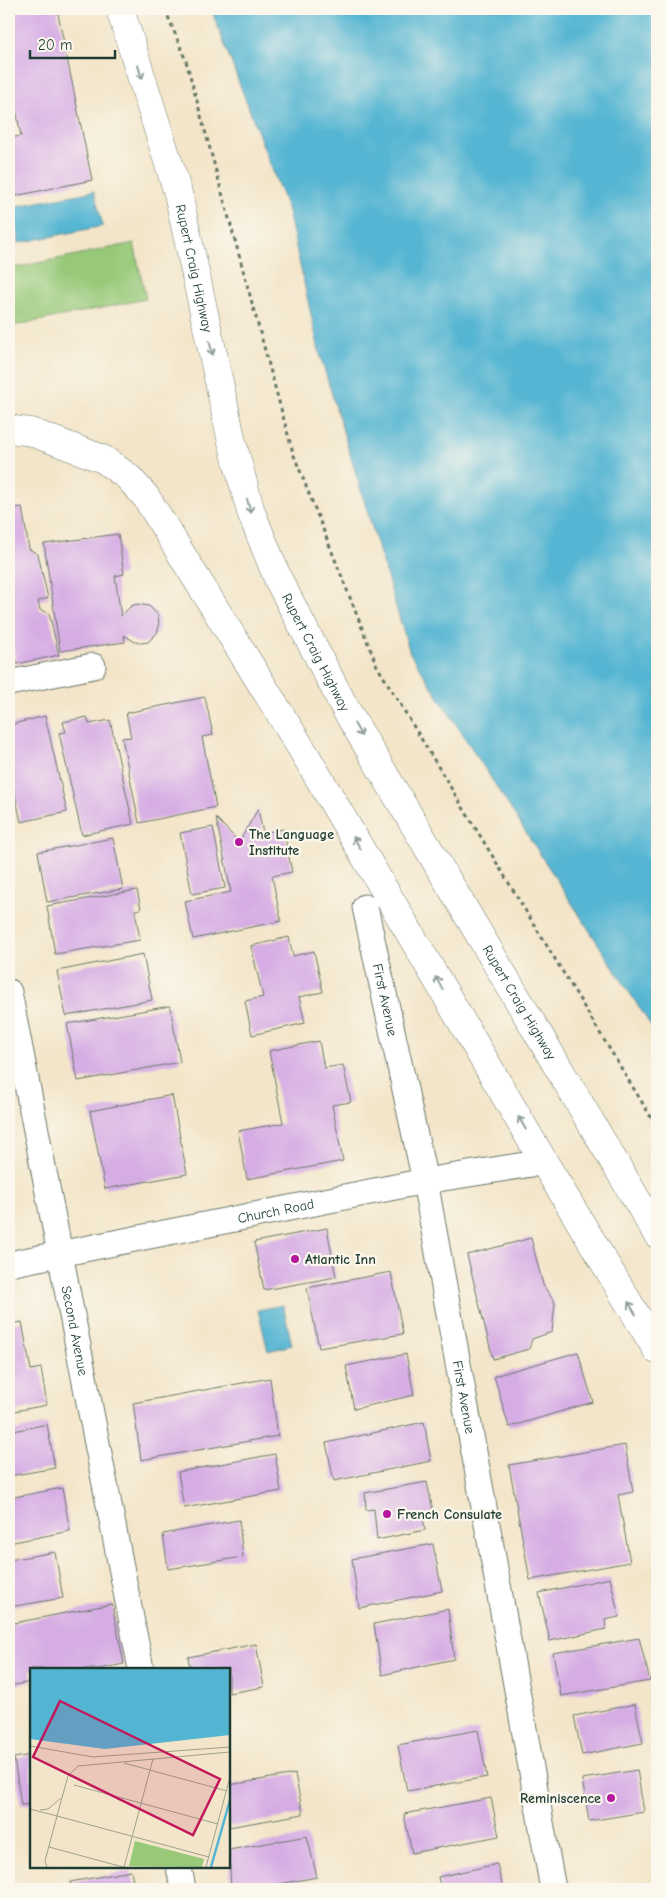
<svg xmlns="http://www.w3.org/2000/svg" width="666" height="1898" viewBox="0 0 666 1898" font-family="'Comic Neue',sans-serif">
  <rect width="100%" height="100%" fill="#fbf7ec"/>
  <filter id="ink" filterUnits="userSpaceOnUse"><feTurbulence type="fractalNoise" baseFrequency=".02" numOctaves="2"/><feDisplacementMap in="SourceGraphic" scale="10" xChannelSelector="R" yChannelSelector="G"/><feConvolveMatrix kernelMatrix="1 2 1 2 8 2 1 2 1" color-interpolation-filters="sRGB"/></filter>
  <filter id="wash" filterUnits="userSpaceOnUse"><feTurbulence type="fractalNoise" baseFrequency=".0096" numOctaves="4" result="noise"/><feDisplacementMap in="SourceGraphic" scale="20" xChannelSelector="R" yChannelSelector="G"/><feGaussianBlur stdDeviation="1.12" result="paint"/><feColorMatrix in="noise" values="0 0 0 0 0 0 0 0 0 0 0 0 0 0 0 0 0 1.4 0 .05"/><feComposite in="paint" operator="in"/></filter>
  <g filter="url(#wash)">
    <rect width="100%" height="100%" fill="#f3e5c9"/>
    <path fill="#98c979" stroke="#5c8356" d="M 134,243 L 146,299 L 13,326 L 9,304 L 9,269 Z"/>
    <g fill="#54b5d2" stroke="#3a7983">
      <path d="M 211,9 L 657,9 L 657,1035 L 410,653 L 320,355 L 288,211 Z"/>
      <path d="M 94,191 L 103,226 L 19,243 L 13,207 Z"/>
      <path d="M 283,1305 L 292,1345 L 268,1351 L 258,1310 Z"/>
    </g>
    <g id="blocks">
      <g fill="#d5ace4">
        <path d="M 9,9 L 57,9 L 92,180 L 15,196 L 9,164 L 9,138 L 21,136 L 11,83 L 9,83 Z"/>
        <path d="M 22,507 L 29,549 L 38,554 L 48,598 L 38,601 L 40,610 L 49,613 L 59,655 L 17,664 L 9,630 L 9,509 Z"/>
        <path d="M 118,534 L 124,574 L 115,576 L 121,616 L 131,606 L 137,604 L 149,606 L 158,615 L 159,627 L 157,633 L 148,642 L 141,643 L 135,642 L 124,635 L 125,642 L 60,651 L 44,544 Z"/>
        <path d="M 205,697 L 213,735 L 202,737 L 216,807 L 139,823 L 122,738 L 131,737 L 126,713 Z"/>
        <path d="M 45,716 L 67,812 L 21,822 L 9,767 L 9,725 Z"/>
        <path d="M 87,717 L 89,724 L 110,720 L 133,824 L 82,835 L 59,733 L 66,732 L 63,722 Z"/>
        <path d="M 258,809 L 263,833 L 283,829 L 292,872 L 272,876 L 281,921 L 193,939 L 185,901 L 231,892 L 216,818 L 239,842 Z"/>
        <path d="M 213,827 L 225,888 L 192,894 L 180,833 Z"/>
        <path d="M 113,838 L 123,889 L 47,902 L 38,852 Z"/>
        <path d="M 137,890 L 141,909 L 135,910 L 140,940 L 55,954 L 47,906 Z"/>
        <path d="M 289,937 L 293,956 L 314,951 L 323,992 L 299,997 L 305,1023 L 252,1035 L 245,1001 L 263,997 L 251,946 Z"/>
        <path d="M 143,954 L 152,1000 L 66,1016 L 57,971 Z"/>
        <path d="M 170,1006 L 180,1062 L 78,1081 L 67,1024 Z"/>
        <path d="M 319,1041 L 324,1068 L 343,1065 L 351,1102 L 332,1105 L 343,1161 L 247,1179 L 238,1131 L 283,1123 L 269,1051 Z"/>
        <path d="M 172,1095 L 187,1174 L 105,1189 L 90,1111 Z"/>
        <path d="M 327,1228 L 336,1277 L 264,1290 L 254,1242 Z"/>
        <path d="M 531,1238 L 543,1285 L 555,1303 L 552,1332 L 532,1339 L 529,1349 L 493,1359 L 467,1255 Z"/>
        <path d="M 391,1272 L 403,1334 L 319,1348 L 307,1288 Z"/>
        <path d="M 22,1322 L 31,1370 L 41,1368 L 47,1405 L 9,1412 L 9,1324 Z"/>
        <path d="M 578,1352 L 593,1402 L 509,1427 L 494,1376 Z"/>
        <path d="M 406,1354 L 414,1395 L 354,1409 L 346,1366 Z"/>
        <path d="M 270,1378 L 278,1436 L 141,1460 L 133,1403 Z"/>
        <path d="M 424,1422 L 431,1461 L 334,1481 L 326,1443 Z"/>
        <path d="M 47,1424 L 55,1468 L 9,1476 L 9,1432 Z"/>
        <path d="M 625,1445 L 633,1492 L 618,1495 L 630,1562 L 530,1580 L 509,1465 Z"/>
        <path d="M 275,1454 L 281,1491 L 184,1508 L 178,1472 Z"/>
        <path d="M 427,1482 L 434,1515 L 423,1516 L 425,1530 L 377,1540 L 374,1509 L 366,1510 L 365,1493 Z"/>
        <path d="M 62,1488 L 70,1531 L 9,1543 L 9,1498 Z"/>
        <path d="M 239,1520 L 243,1557 L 168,1569 L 163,1534 Z"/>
        <path d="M 433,1544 L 442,1591 L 359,1608 L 352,1559 Z"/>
        <path d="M 55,1552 L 63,1598 L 9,1607 L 9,1560 Z"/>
        <path d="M 610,1578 L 619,1617 L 605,1620 L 606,1629 L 550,1641 L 539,1593 Z"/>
        <path d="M 112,1604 L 124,1664 L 99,1669 L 31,1669 L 31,1682 L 9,1686 L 9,1624 Z"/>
        <path d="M 448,1609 L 454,1659 L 382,1675 L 374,1624 Z"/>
        <path d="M 639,1638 L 650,1681 L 561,1696 L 553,1653 Z"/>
        <path d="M 256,1644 L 264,1687 L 229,1693 L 229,1669 L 190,1669 L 188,1657 Z"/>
        <path d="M 635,1704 L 643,1743 L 582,1755 L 574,1716 Z"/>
        <path d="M 478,1730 L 487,1777 L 407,1791 L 398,1745 Z"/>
        <path d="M 31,1755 L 31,1804 L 21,1805 L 14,1758 Z"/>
        <path d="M 637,1770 L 644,1812 L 589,1821 L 582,1779 Z"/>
        <path d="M 295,1774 L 303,1814 L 229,1827 L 229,1785 Z"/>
        <path d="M 491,1798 L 499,1836 L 412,1853 L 404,1814 Z"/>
        <path d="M 307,1836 L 317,1877 L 253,1889 L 231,1889 L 229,1850 Z"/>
        <path d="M 497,1864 L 503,1889 L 441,1889 L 438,1877 Z"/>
        <path d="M 131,1871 L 135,1889 L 72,1889 L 70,1882 Z"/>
      </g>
    </g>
  </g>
  <g filter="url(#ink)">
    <use href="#blocks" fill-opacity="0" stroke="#697868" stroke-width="1"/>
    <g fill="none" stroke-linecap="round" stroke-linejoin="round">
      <g stroke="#697868" stroke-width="27">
        <g id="street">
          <path d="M 9,683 L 93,666"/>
          <path id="s1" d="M 365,907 L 425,1181 L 553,1889"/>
          <path id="s2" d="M 9,992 L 141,1669"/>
          <path id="s3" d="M 9,1264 L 425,1181 L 544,1162"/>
          <path d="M 179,1867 L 183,1889"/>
        </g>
      </g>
      <g stroke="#697868" stroke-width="29">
        <g id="primary">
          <path id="s4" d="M 120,9 L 178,193 L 232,442 L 251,512 L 278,579 L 345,708 L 657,1234"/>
          <path d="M 9,429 L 31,432 L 103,459 L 128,477 L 146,497 L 303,751 L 544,1162 L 657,1350"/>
        </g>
      </g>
      <path stroke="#697868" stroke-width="3" stroke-dasharray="4 4" stroke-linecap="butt" d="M 165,9 L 186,61 L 293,453 L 377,666 L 657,1127"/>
      <use href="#street" stroke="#fff" stroke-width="25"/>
      <use href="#primary" stroke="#fff" stroke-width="28"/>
    </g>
    <defs><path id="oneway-shaft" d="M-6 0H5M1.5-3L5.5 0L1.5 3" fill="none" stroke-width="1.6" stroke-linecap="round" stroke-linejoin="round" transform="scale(1.25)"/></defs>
    <g stroke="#8f9e9a">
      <use href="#oneway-shaft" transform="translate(140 72) rotate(73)"/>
      <use href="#oneway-shaft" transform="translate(211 348) rotate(78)"/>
      <use href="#oneway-shaft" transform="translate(249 506) rotate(74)"/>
      <use href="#oneway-shaft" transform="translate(358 730) rotate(60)"/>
      <use href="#oneway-shaft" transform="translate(357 843) rotate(-120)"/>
      <use href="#oneway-shaft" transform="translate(439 983) rotate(-120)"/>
      <use href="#oneway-shaft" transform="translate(522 1123) rotate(-120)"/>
      <use href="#oneway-shaft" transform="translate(632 1308) rotate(-121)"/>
    </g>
  </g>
  <g fill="#b5179e" stroke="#fbf7ec" stroke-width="2">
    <circle cx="239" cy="842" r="5"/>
    <circle cx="295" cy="1259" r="5"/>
    <circle cx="387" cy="1514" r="5"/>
    <circle cx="611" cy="1798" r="5"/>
  </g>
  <g text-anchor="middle" stroke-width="4.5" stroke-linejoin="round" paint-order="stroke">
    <g font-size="14" fill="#1f3d34" stroke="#fbf7ec">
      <text dy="5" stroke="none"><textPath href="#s4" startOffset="270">Rupert Craig Highway</textPath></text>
      <text dy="5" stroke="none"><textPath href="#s4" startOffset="675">Rupert Craig Highway</textPath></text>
      <text dy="5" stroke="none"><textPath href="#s1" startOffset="95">First Avenue</textPath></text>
      <text dy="5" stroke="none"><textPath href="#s4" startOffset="1080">Rupert Craig Highway</textPath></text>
      <text dy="5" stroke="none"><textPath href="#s3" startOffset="272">Church Road</textPath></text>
      <text dy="5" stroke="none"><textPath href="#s2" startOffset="345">Second Avenue</textPath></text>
      <text dy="5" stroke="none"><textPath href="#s1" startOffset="500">First Avenue</textPath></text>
    </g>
    <g font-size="14" font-weight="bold" fill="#1f3d34" stroke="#fbf7ec" text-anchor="start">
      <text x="249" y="839">The Language<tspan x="249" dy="16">Institute</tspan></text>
      <text x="305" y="1264">Atlantic Inn</text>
      <text x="397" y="1519">French Consulate</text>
      <text x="601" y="1803" text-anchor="end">Reminiscence</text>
    </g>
  </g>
  <g transform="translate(30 1668)">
    <rect width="200" height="200" fill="#f3e5c9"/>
    <path d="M 105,173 L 174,191 L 172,199 L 99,198 Z" fill="#98c979"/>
    <path d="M 0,1 L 200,1 L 200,67 L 75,81 L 0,71 Z" fill="#54b5d2"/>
    <path fill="none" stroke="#54b5d2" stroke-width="2.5" d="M 181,199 L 200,132"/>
    <path fill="none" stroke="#9ea28d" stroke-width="1" d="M 0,78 L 63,89 L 200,79M 94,95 L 197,123M 44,117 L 188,156M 0,141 L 27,148 L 38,108 L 48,98 L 200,84M 10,142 L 18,141 L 31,130M 19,179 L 93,199M 17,199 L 15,193 L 27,148 L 179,189M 94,199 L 123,91M 176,199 L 200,109"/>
    <path fill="#c2185b" fill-opacity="0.15" stroke="#c2185b" stroke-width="2.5" d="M 30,33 L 190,111 L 163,167 L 3,89 Z"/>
    <rect width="200" height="200" fill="none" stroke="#1f3d34" stroke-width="2.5"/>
  </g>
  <rect width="666" height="1898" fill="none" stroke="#fbf7ec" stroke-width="30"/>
  <path d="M30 50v8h85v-8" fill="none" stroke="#1f3d34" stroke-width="2.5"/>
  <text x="38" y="50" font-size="15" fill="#1f3d34" stroke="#fbf7ec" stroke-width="4" paint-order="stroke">20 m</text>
</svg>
